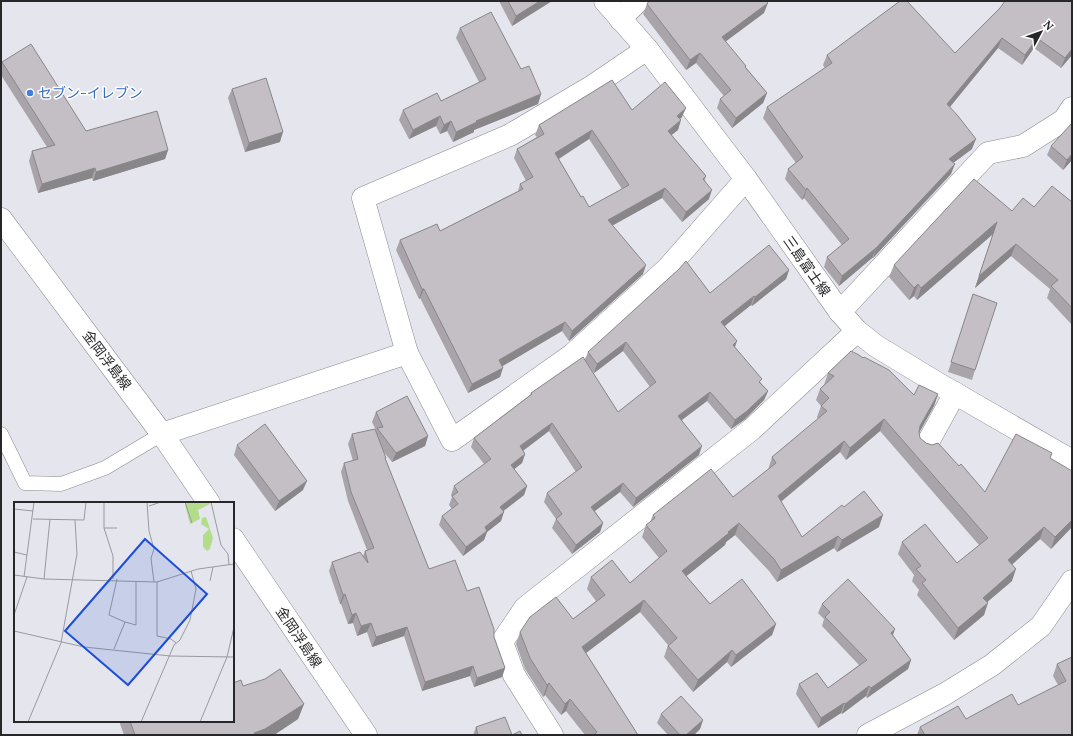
<svg xmlns="http://www.w3.org/2000/svg" width="1073" height="736" viewBox="0 0 1073 736" font-family="Lora,'Noto Sans JP',serif">
  <rect width="100%" height="100%" fill="#e5e6ed"/>
  <g fill="none" stroke-linecap="round" stroke-linejoin="round">
    <g stroke="#8a8a91" stroke-width="15">
      <path id="lane" d="M 1,434 L 25,483 L 61,484 L 105,468 L 162,434"/>
    </g>
    <g stroke="#8a8a91" stroke-width="23">
      <g id="street">
        <path d="M 620,19 L 638,1"/>
        <path d="M 840,312 L 988,153 L 1023,146 L 1064,120 L 1072,108"/>
        <path d="M 407,353 L 363,198 L 510,135 L 591,87 L 647,49"/>
        <path d="M 162,434 L 407,353 L 452,440 L 572,355 L 667,269 L 746,179"/>
        <path d="M 927,444 L 955,393"/>
        <path d="M 552,735 L 514,675 L 502,642 L 525,608 L 752,429 L 857,331"/>
      </g>
    </g>
    <g stroke="#8a8a91" stroke-width="23">
      <g id="secondary">
        <path d="M 1,219 L 162,434 L 209,503"/>
        <path d="M 233,539 L 366,735"/>
        <path d="M 868,735 L 945,694 L 992,665 L 1041,626 L 1072,581"/>
      </g>
    </g>
    <g stroke="#8a8a91" stroke-width="23">
      <path id="primary" d="M 605,1 L 647,49 L 746,179 L 840,312 L 857,331 L 876,346 L 937,383 L 1072,461"/>
    </g>
    <use href="#lane" stroke="#fff" stroke-width="14"/>
    <use href="#street" stroke="#fff" stroke-width="22"/>
    <use href="#secondary" stroke="#fff" stroke-width="22"/>
    <use href="#primary" stroke="#fff" stroke-width="22"/>
  </g>
  <g fill="#a9a4a9" fill-rule="evenodd">
    <path d="M 499,1 L 552,1 L 512,26 Z"/>
    <path d="M 1072,1 L 1072,55 L 1061,68 L 1034,48 L 1022,65 L 998,48 L 950,107 L 972,149 L 953,163 L 951,174 L 873,258 L 872,258 L 839,286 L 824,267 L 827,257 L 842,245 L 804,198 L 802,200 L 785,179 L 788,169 L 796,163 L 763,118 L 767,107 L 825,68 L 823,65 L 827,55 L 955,53 Z"/>
    <path d="M 647,4 L 764,13 L 725,42 L 767,93 L 763,103 L 732,128 L 717,108 L 720,99 L 724,96 L 696,63 L 686,70 L 643,14 Z"/>
    <path d="M 460,28 L 521,69 L 541,94 L 538,104 L 474,130 L 474,132 L 453,142 L 447,131 L 440,134 L 436,126 L 409,139 L 399,120 L 403,110 L 441,101 L 479,82 L 456,38 Z"/>
    <path d="M 2,62 L 86,131 L 168,150 L 165,159 L 93,181 L 92,178 L 38,193 L 29,161 L 32,151 L 47,147 L 1,75 L 1,66 Z"/>
    <path d="M 232,89 L 280,142 L 245,152 L 228,98 Z"/>
    <path d="M 632,110 L 682,117 L 680,119 L 678,130 L 671,135 L 706,176 L 705,180 L 709,199 L 682,222 L 662,198 L 612,226 L 643,274 L 569,341 L 562,331 L 502,366 L 500,377 L 468,393 L 420,298 L 419,299 L 396,250 L 400,240 L 440,231 L 518,191 L 520,184 L 526,181 L 514,158 L 517,149 L 537,137 L 535,135 L 539,125 ZM 589,139 L 622,189 L 589,207 L 581,197 L 559,159 Z"/>
    <path d="M 1051,146 L 1072,160 L 1063,170 L 1047,155 Z"/>
    <path d="M 1072,202 L 1072,325 L 1047,298 L 1050,289 L 1011,256 L 975,288 L 993,234 L 917,300 L 914,296 L 909,300 L 889,277 L 894,265 L 1012,211 Z"/>
    <path d="M 789,270 L 786,279 L 752,306 L 751,305 L 725,326 L 735,347 L 761,383 L 768,391 L 764,400 L 744,420 L 731,429 L 707,401 L 682,420 L 699,455 L 633,507 L 620,492 L 595,511 L 603,523 L 600,532 L 572,554 L 552,528 L 556,519 L 544,502 L 547,493 L 576,472 L 549,431 L 523,451 L 525,454 L 522,463 L 514,469 L 527,486 L 524,495 L 503,511 L 501,521 L 487,532 L 484,540 L 463,556 L 439,525 L 442,516 L 452,509 L 449,505 L 452,497 L 451,495 L 454,486 L 484,464 L 471,447 L 474,438 L 530,395 L 531,393 L 585,360 L 588,352 L 710,293 ZM 623,351 L 650,387 L 618,412 L 588,365 L 594,373 Z"/>
    <path d="M 973,294 L 975,370 L 972,380 L 948,372 Z"/>
    <path d="M 863,358 L 914,395 L 938,394 L 934,406 L 919,433 L 920,438 L 926,443 L 959,466 L 985,492 L 1050,458 L 1072,527 L 1051,549 L 1040,539 L 1012,564 L 1012,581 L 987,602 L 984,615 L 954,640 L 917,595 L 919,590 L 912,581 L 914,575 L 898,554 L 902,542 L 957,563 L 979,545 L 880,431 L 846,460 L 840,452 L 781,502 L 802,537 L 844,507 L 879,527 L 837,552 L 834,548 L 777,582 L 769,571 L 735,535 L 726,542 L 725,545 L 686,576 L 710,604 L 776,624 L 772,635 L 731,667 L 727,662 L 693,692 L 664,657 L 668,645 L 640,612 L 586,653 L 638,735 L 585,735 L 566,711 L 561,715 L 545,695 L 543,697 L 525,669 L 516,644 L 520,632 L 573,619 L 596,601 L 587,589 L 591,577 L 630,583 L 659,558 L 642,537 L 646,525 L 650,522 L 653,515 L 733,497 L 768,470 L 772,457 L 818,419 L 817,417 L 821,406 L 816,400 L 820,389 L 824,385 L 828,373 Z"/>
    <path d="M 376,412 L 428,436 L 425,446 L 392,462 L 383,451 L 386,458 L 385,459 L 429,569 L 467,591 L 494,637 L 505,668 L 502,677 L 474,687 L 470,676 L 422,691 L 404,636 L 372,647 L 367,632 L 357,636 L 353,623 L 348,624 L 341,604 L 340,604 L 329,571 L 332,562 L 363,556 L 365,551 L 367,550 L 348,501 L 341,472 L 344,463 L 353,461 L 348,444 L 352,434 L 376,431 L 376,430 L 372,422 Z"/>
    <path d="M 237,445 L 303,490 L 275,511 L 234,455 Z"/>
    <path d="M 822,604 L 893,635 L 911,660 L 908,669 L 867,698 L 866,696 L 842,714 L 841,713 L 818,728 L 796,694 L 799,684 L 828,688 L 859,665 L 822,626 L 824,619 L 818,613 Z"/>
    <path d="M 1072,657 L 1072,735 L 917,735 L 920,727 L 966,719 L 1018,705 L 1058,685 L 1053,676 L 1057,664 Z"/>
    <path d="M 243,686 L 304,704 L 298,719 L 274,735 L 124,735 L 119,721 L 233,721 Z"/>
    <path d="M 661,714 L 703,720 L 700,729 L 694,735 L 668,735 L 657,723 Z"/>
    <path d="M 476,727 L 512,735 L 522,735 L 473,735 Z"/>
  </g>
  <g fill="#898689">
    <path d="M 540,1 L 552,1 L 512,26 L 516,16 Z"/>
    <path d="M 768,3 L 764,13 L 718,47 L 722,37 Z"/>
    <path d="M 1002,38 L 998,48 L 944,114 L 947,104 Z"/>
    <path d="M 1037,38 L 1034,48 L 1022,65 L 1025,55 Z"/>
    <path d="M 1072,49 L 1072,55 L 1061,68 L 1065,58 Z"/>
    <path d="M 700,53 L 696,63 L 686,70 L 690,60 Z"/>
    <path d="M 767,93 L 763,103 L 732,128 L 736,118 Z"/>
    <path d="M 541,94 L 538,104 L 474,130 L 474,132 L 453,142 L 456,132 L 476,121 Z"/>
    <path d="M 686,108 L 682,117 L 673,125 L 677,116 Z"/>
    <path d="M 440,116 L 436,126 L 409,139 L 413,130 Z"/>
    <path d="M 681,120 L 678,130 L 664,141 L 668,131 Z"/>
    <path d="M 451,121 L 447,131 L 440,134 L 444,125 Z"/>
    <path d="M 592,130 L 589,139 L 552,163 L 555,153 Z"/>
    <path d="M 283,132 L 280,142 L 245,152 L 249,143 Z"/>
    <path d="M 976,139 L 972,149 L 945,169 L 949,159 Z"/>
    <path d="M 168,150 L 165,159 L 93,181 L 96,172 Z"/>
    <path d="M 1072,154 L 1072,160 L 1063,170 L 1067,160 Z"/>
    <path d="M 955,164 L 951,174 L 873,258 L 876,248 Z"/>
    <path d="M 95,168 L 92,178 L 38,193 L 42,184 Z"/>
    <path d="M 665,188 L 662,198 L 604,230 L 608,220 Z"/>
    <path d="M 807,188 L 804,198 L 802,200 L 806,190 Z"/>
    <path d="M 712,190 L 709,199 L 682,222 L 686,212 Z"/>
    <path d="M 997,222 L 993,234 L 917,300 L 921,288 Z"/>
    <path d="M 1016,244 L 1011,256 L 975,288 L 979,276 Z"/>
    <path d="M 876,248 L 872,258 L 839,286 L 842,276 Z"/>
    <path d="M 646,265 L 643,274 L 569,341 L 572,331 Z"/>
    <path d="M 789,270 L 786,279 L 752,306 L 755,297 Z"/>
    <path d="M 918,284 L 914,296 L 909,300 L 914,288 Z"/>
    <path d="M 422,289 L 424,289 L 420,298 L 419,299 Z"/>
    <path d="M 754,296 L 751,305 L 718,331 L 721,322 Z"/>
    <path d="M 565,322 L 562,331 L 496,370 L 499,360 Z"/>
    <path d="M 737,341 L 734,350 L 733,345 Z"/>
    <path d="M 626,342 L 623,351 L 594,373 L 597,364 Z"/>
    <path d="M 503,368 L 500,377 L 468,393 L 472,384 Z"/>
    <path d="M 768,391 L 764,400 L 744,420 L 731,429 L 735,420 Z"/>
    <path d="M 710,392 L 707,401 L 675,425 L 678,416 Z"/>
    <path d="M 938,394 L 934,406 L 916,438 L 920,426 Z"/>
    <path d="M 884,419 L 880,431 L 846,460 L 850,448 Z"/>
    <path d="M 552,423 L 549,431 L 517,455 L 520,446 Z"/>
    <path d="M 428,436 L 425,446 L 392,462 L 396,453 Z"/>
    <path d="M 844,441 L 840,452 L 773,508 L 778,496 Z"/>
    <path d="M 702,446 L 699,455 L 633,507 L 636,498 Z"/>
    <path d="M 525,454 L 522,463 L 508,474 L 511,465 Z"/>
    <path d="M 307,481 L 303,490 L 275,511 L 279,501 Z"/>
    <path d="M 623,483 L 620,492 L 588,516 L 591,507 Z"/>
    <path d="M 527,486 L 524,495 L 497,516 L 500,507 Z"/>
    <path d="M 504,512 L 501,521 L 487,532 L 484,540 L 463,556 L 466,547 L 485,527 Z"/>
    <path d="M 883,515 L 879,527 L 837,552 L 842,540 Z"/>
    <path d="M 1072,520 L 1072,527 L 1051,549 L 1055,537 Z"/>
    <path d="M 603,523 L 600,532 L 572,554 L 576,545 Z"/>
    <path d="M 739,523 L 735,535 L 726,542 L 725,545 L 678,583 L 682,571 Z"/>
    <path d="M 1044,527 L 1040,539 L 1004,572 L 1008,560 Z"/>
    <path d="M 838,536 L 834,548 L 777,582 L 781,570 Z"/>
    <path d="M 1016,569 L 1012,581 L 979,609 L 983,598 Z"/>
    <path d="M 345,594 L 341,604 L 340,604 L 343,595 Z"/>
    <path d="M 644,600 L 640,612 L 578,659 L 582,647 Z"/>
    <path d="M 988,603 L 984,615 L 954,640 L 958,628 Z"/>
    <path d="M 356,613 L 353,623 L 348,624 L 352,615 Z"/>
    <path d="M 371,623 L 367,632 L 357,636 L 361,626 Z"/>
    <path d="M 776,624 L 772,635 L 731,667 L 736,655 Z"/>
    <path d="M 407,627 L 404,636 L 372,647 L 376,637 Z"/>
    <path d="M 895,629 L 892,638 L 891,633 Z"/>
    <path d="M 732,650 L 727,662 L 693,692 L 698,680 Z"/>
    <path d="M 911,660 L 908,669 L 867,698 L 871,688 Z"/>
    <path d="M 473,666 L 470,676 L 422,691 L 425,682 Z"/>
    <path d="M 505,668 L 502,677 L 474,687 L 477,678 Z"/>
    <path d="M 549,683 L 545,695 L 543,697 L 547,685 Z"/>
    <path d="M 869,686 L 866,696 L 842,714 L 845,704 Z"/>
    <path d="M 570,699 L 566,711 L 561,715 L 565,704 Z"/>
    <path d="M 844,703 L 841,713 L 818,728 L 821,718 Z"/>
    <path d="M 304,704 L 298,719 L 274,735 L 254,735 L 254,733 Z"/>
    <path d="M 703,720 L 700,729 L 694,735 L 686,735 Z"/>
  </g>
  <g fill="#c4bfc4" stroke="#898689" fill-rule="evenodd">
    <path d="M 508,1 L 540,1 L 516,16 Z"/>
    <path d="M 649,1 L 766,1 L 768,3 L 722,37 L 746,66 L 745,67 L 767,93 L 736,118 L 720,99 L 731,90 L 700,53 L 690,60 L 647,4 Z"/>
    <path d="M 900,1 L 907,1 L 955,53 L 1000,8 L 1005,1 L 1072,1 L 1072,49 L 1065,58 L 1037,38 L 1025,55 L 1002,38 L 947,104 L 958,116 L 976,139 L 949,159 L 955,164 L 876,248 L 842,276 L 827,257 L 849,239 L 807,188 L 806,190 L 788,169 L 803,157 L 767,107 L 832,63 L 827,55 Z"/>
    <path d="M 491,12 L 521,69 L 529,66 L 541,94 L 476,121 L 477,122 L 456,132 L 451,121 L 444,125 L 440,116 L 413,130 L 403,110 L 437,93 L 441,101 L 486,79 L 460,28 Z"/>
    <path d="M 31,44 L 86,131 L 157,111 L 168,150 L 96,172 L 95,168 L 42,184 L 32,151 L 55,145 L 2,62 Z"/>
    <path d="M 266,78 L 283,132 L 249,143 L 232,89 Z"/>
    <path d="M 612,80 L 632,110 L 665,82 L 686,108 L 677,116 L 681,120 L 668,131 L 706,176 L 703,179 L 712,190 L 686,212 L 665,188 L 608,220 L 646,265 L 572,331 L 565,322 L 499,360 L 503,368 L 472,384 L 424,289 L 422,289 L 400,240 L 437,224 L 440,231 L 523,189 L 520,184 L 533,177 L 517,149 L 544,134 L 539,125 ZM 592,130 L 629,185 L 589,207 L 583,196 L 581,197 L 555,153 Z"/>
    <path d="M 1072,123 L 1072,154 L 1067,160 L 1051,146 Z"/>
    <path d="M 974,179 L 1012,211 L 1023,198 L 1034,207 L 1052,186 L 1072,202 L 1072,308 L 1051,286 L 1058,280 L 1016,244 L 979,276 L 997,222 L 921,288 L 918,284 L 914,288 L 894,265 Z"/>
    <path d="M 769,245 L 789,270 L 755,297 L 754,296 L 721,322 L 737,341 L 733,345 L 762,379 L 759,382 L 768,391 L 747,411 L 735,420 L 710,392 L 678,416 L 702,446 L 636,498 L 623,483 L 591,507 L 603,523 L 576,545 L 556,519 L 562,514 L 547,493 L 582,467 L 552,423 L 520,446 L 525,454 L 511,465 L 527,486 L 500,507 L 504,512 L 485,527 L 487,531 L 466,547 L 442,516 L 458,504 L 452,496 L 458,492 L 454,486 L 491,459 L 474,438 L 532,394 L 531,393 L 583,357 L 618,412 L 656,382 L 626,342 L 597,364 L 588,352 L 679,269 L 686,261 L 710,293 Z"/>
    <path d="M 973,294 L 997,303 L 975,370 L 951,362 Z"/>
    <path d="M 851,351 L 859,355 L 863,358 L 864,357 L 889,370 L 914,395 L 919,385 L 938,394 L 920,426 L 919,432 L 920,438 L 926,443 L 932,445 L 938,443 L 959,466 L 961,464 L 985,492 L 1016,434 L 1052,453 L 1050,458 L 1072,471 L 1072,520 L 1055,537 L 1044,527 L 1008,560 L 1016,569 L 983,598 L 988,603 L 958,628 L 922,583 L 926,580 L 916,569 L 921,566 L 902,542 L 925,524 L 957,563 L 988,538 L 884,419 L 850,448 L 844,441 L 778,496 L 802,537 L 842,505 L 844,507 L 864,491 L 883,515 L 842,540 L 838,536 L 781,570 L 774,559 L 739,523 L 728,532 L 729,533 L 682,571 L 710,604 L 742,579 L 776,624 L 736,655 L 732,650 L 698,680 L 668,646 L 677,638 L 644,600 L 582,647 L 638,735 L 594,735 L 597,732 L 570,699 L 565,704 L 549,683 L 547,685 L 530,658 L 520,632 L 530,617 L 556,597 L 573,619 L 605,595 L 591,577 L 612,560 L 630,583 L 667,551 L 646,525 L 655,518 L 653,515 L 711,469 L 733,497 L 776,463 L 772,457 L 827,411 L 821,406 L 829,398 L 820,389 L 834,376 L 828,373 Z"/>
    <path d="M 407,396 L 428,436 L 396,453 L 377,428 L 383,427 L 376,412 Z"/>
    <path d="M 265,424 L 307,481 L 279,501 L 237,445 Z"/>
    <path d="M 375,429 L 386,458 L 385,458 L 429,569 L 455,560 L 467,591 L 479,587 L 494,629 L 494,637 L 505,668 L 477,678 L 473,666 L 425,682 L 407,627 L 376,637 L 371,623 L 361,626 L 356,613 L 352,615 L 345,594 L 343,595 L 332,562 L 360,552 L 368,563 L 365,551 L 374,548 L 351,492 L 344,463 L 358,459 L 352,434 Z"/>
    <path d="M 848,579 L 895,629 L 891,633 L 911,660 L 871,688 L 869,686 L 845,704 L 844,703 L 821,718 L 799,684 L 817,673 L 828,688 L 867,660 L 825,617 L 830,612 L 822,604 Z"/>
    <path d="M 1072,657 L 1072,735 L 925,735 L 920,727 L 958,706 L 966,719 L 1012,694 L 1018,705 L 1066,681 L 1057,664 Z"/>
    <path d="M 280,669 L 304,704 L 265,729 L 254,733 L 255,735 L 135,735 L 130,721 L 233,721 L 233,683 L 241,680 L 243,686 L 265,679 Z"/>
    <path d="M 681,696 L 703,720 L 686,735 L 680,735 L 661,714 Z"/>
    <path d="M 505,717 L 512,735 L 520,731 L 522,735 L 478,735 L 476,727 Z"/>
  </g>
  <circle fill="#3f7fe0" stroke="#fff" stroke-width="1.5" cx="30" cy="93" r="4"/>
  <g text-anchor="middle" stroke-width="3" stroke-linejoin="round" paint-order="stroke">
    <g font-size="14" fill="#366cbe" stroke="#fff" text-anchor="start">
      <text x="38" y="98">セブン-イレブン</text>
    </g>
    <g font-size="14" fill="#272729" stroke="#fff">
      <text transform="translate(807 266) rotate(55)" y="5">三島富士線</text>
      <text transform="translate(107 360) rotate(53)" y="5">金岡浮島線</text>
      <text transform="translate(299 637) rotate(56)" y="5">金岡浮島線</text>
    </g>
  </g>
  <g transform="translate(14 502)">
    <rect width="220" height="220" fill="#e5e6ed"/>
    <path d="M 173,0 L 195,0 L 196,2 L 184,8 L 186,17 L 176,22 L 171,3 ZM 192,15 L 199,36 L 196,47 L 193,49 L 189,45 L 189,33 L 195,27 L 187,22 L 188,16 Z" fill="#b3dc8b"/>
    <path fill="none" stroke="#999a9f" stroke-width="1" d="M 90,0 L 90,26 L 99,54 L 99,77M 133,0 L 135,29 L 140,47 L 137,56 L 140,80M 171,0 L 178,21M 197,0 L 207,43 L 214,52 L 215,63M 135,4 L 147,0M 0,7 L 19,9M 19,17 L 70,18 L 72,0M 90,26 L 103,26M 0,50 L 13,53M 0,73 L 30,77 L 143,80 L 184,67 L 220,62M 10,75 L 20,0M 30,77 L 36,17M 103,77 L 95,113 L 111,120M 196,79 L 199,65M 143,80 L 143,134 L 157,137 L 162,141M 0,113 L 13,75M 0,129 L 70,145 L 156,154 L 220,155M 100,147 L 111,120 L 122,123 L 122,79M 14,220 L 47,141 L 63,52 L 61,18M 127,220 L 160,143 L 166,138 L 176,118 L 182,87 L 177,69M 186,220 L 213,155 L 220,125"/>
    <path fill="#1d4ed8" fill-opacity="0.15" stroke="#1d4ed8" stroke-width="2" d="M 131,37 L 193,92 L 114,183 L 51,129 Z"/>
    <rect width="220" height="220" fill="none" stroke="#272729" stroke-width="2"/>
  </g>
  <rect width="1073" height="736" fill="none" stroke="#272729" stroke-width="4"/>
  <g transform="translate(1041 32) rotate(49)" stroke="#ffffff" stroke-width="3" paint-order="stroke">
  <path d="M0-3L7 15L0 10L-7 15Z" fill="#272729"/>
  <text y="-6" font-size="11" font-weight="bold" text-anchor="middle" fill="#272729">N</text>
  </g>
</svg>
